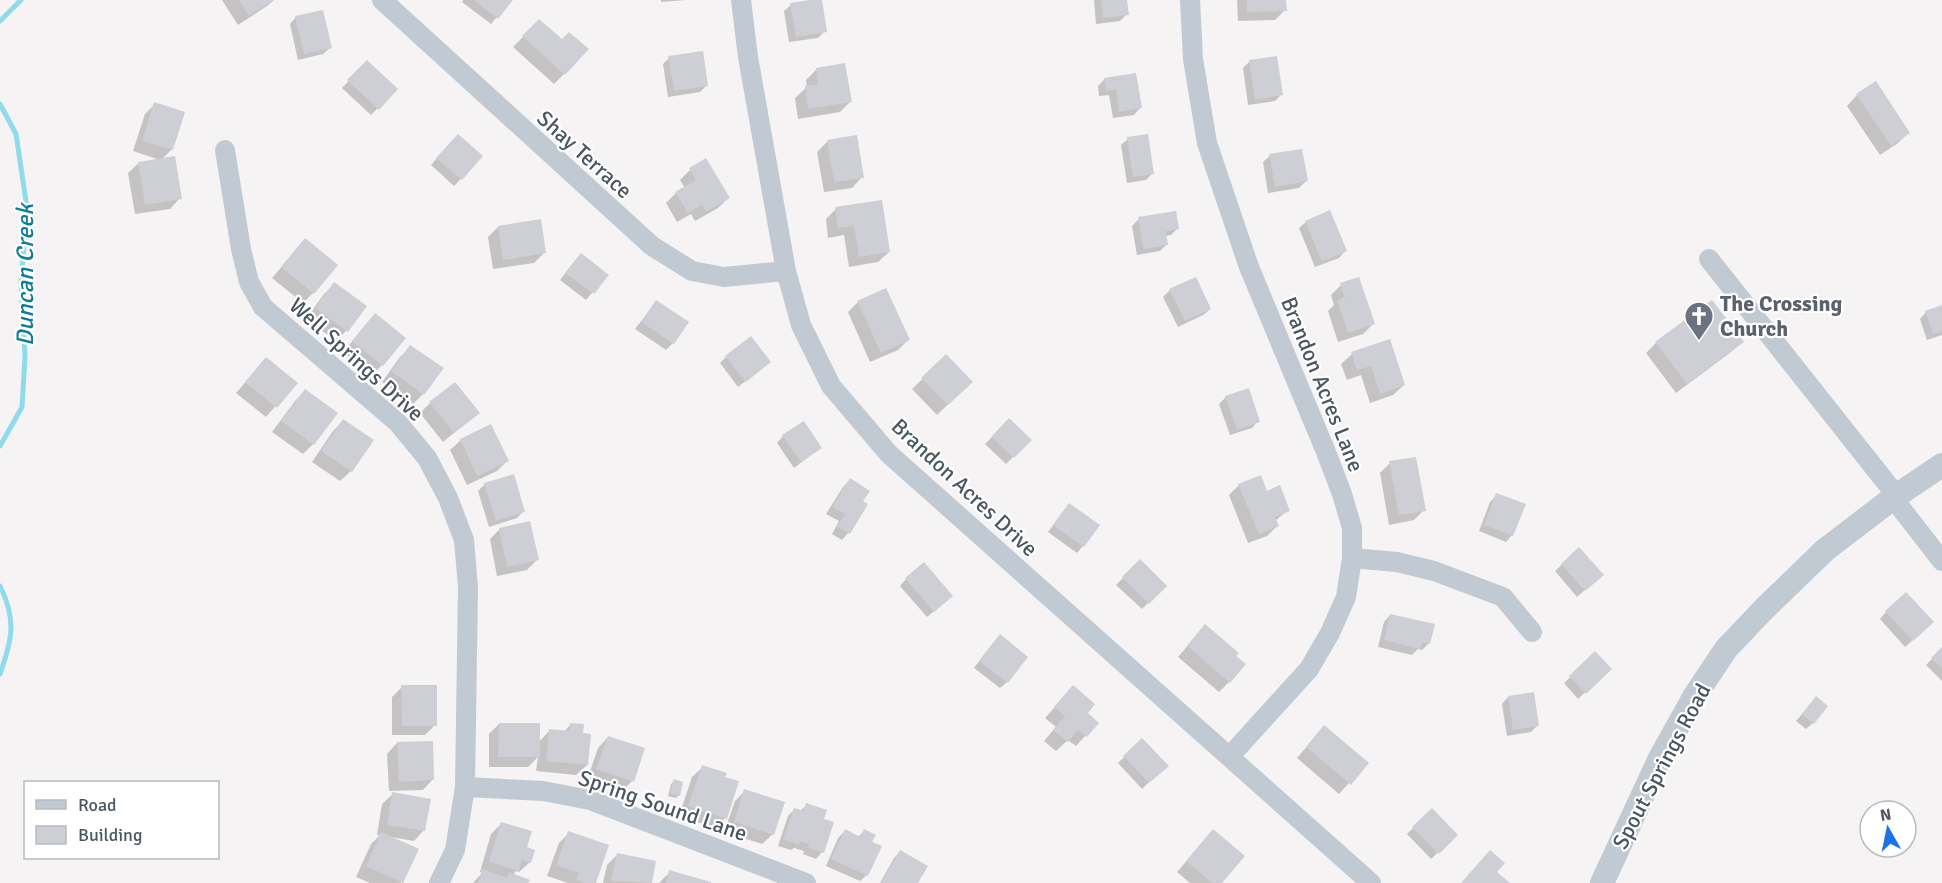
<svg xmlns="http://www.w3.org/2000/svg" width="1942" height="883" viewBox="0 0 1942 883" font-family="Signika,sans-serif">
  <rect width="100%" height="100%" fill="#f5f3f3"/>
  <g fill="#0003">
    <path d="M 222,0 L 274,0 L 267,6 L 238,25 Z"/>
    <path d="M 463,0 L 511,0 L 491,24 L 462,2 Z"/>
    <path d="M 661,0 L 686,0 L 661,2 Z"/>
    <path d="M 820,0 L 825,31 L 818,38 L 789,42 L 784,11 L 791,5 Z"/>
    <path d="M 1094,0 L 1126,0 L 1127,14 L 1120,21 L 1096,24 Z"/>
    <path d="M 1237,0 L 1285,0 L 1285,10 L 1275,20 L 1238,21 Z"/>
    <path d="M 296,17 L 330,48 L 323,54 L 298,60 L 290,24 Z"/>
    <path d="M 529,31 L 561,41 L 564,74 L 554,84 L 513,47 Z"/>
    <path d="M 669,58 L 707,85 L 700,92 L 668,97 L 663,64 Z"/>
    <path d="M 367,62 L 396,90 L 371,115 L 342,88 Z"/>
    <path d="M 1249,62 L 1281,95 L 1275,101 L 1248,105 L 1243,68 Z"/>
    <path d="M 816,70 L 850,102 L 840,112 L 798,119 L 795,98 L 807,87 L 806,80 Z"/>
    <path d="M 1105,79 L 1140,108 L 1134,115 L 1113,118 L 1109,95 L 1099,96 L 1098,86 Z"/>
    <path d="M 1857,95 L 1908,133 L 1898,143 L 1880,155 L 1847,106 Z"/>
    <path d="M 155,104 L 183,113 L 171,150 L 161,160 L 180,198 L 170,209 L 135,214 L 128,173 L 139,163 L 160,160 L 133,151 L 145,114 Z"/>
    <path d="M 1128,139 L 1152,174 L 1146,180 L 1127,183 L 1121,145 Z"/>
    <path d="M 828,141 L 862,177 L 852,188 L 824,192 L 817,152 Z"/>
    <path d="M 451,142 L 481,157 L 454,186 L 431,165 Z"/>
    <path d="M 1270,156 L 1306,181 L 1299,188 L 1268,193 L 1263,162 Z"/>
    <path d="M 690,170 L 728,198 L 718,208 L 695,221 L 691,214 L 677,222 L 666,203 L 676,193 L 685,188 L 680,180 Z"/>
    <path d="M 836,209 L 889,252 L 878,262 L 849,267 L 844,235 L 828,238 L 826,219 Z"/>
    <path d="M 1139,219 L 1177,229 L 1171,235 L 1165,236 L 1167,244 L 1160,251 L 1137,255 L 1132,226 Z"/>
    <path d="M 1306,222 L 1345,251 L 1339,258 L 1315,267 L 1299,228 Z"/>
    <path d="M 498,227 L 545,252 L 534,263 L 493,269 L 488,237 Z"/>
    <path d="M 305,240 L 313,293 L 303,303 L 272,278 Z"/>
    <path d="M 574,262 L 607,275 L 586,300 L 560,280 Z"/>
    <path d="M 335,284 L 365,306 L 346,331 L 336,341 L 306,319 L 324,294 Z"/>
    <path d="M 1341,285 L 1373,324 L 1363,334 L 1338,342 L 1328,311 L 1334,305 L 1331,295 Z"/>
    <path d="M 1170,290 L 1210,309 L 1203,315 L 1178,327 L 1163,297 Z"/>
    <path d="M 656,302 L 686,322 L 673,343 L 666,350 L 635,329 Z"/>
    <path d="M 858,302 L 908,340 L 898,350 L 870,362 L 848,312 Z"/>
    <path d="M 1942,307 L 1942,335 L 1927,340 L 1920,319 L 1926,312 Z"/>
    <path d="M 375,315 L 382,365 L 372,375 L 343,352 Z"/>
    <path d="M 1742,342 L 1731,352 L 1676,393 L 1646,353 L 1656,343 Z"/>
    <path d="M 411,347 L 423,394 L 413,404 L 382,382 L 400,357 Z"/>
    <path d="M 1352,354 L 1404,385 L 1393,395 L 1370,403 L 1361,375 L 1347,380 L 1341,364 Z"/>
    <path d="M 726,357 L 762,368 L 738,387 L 720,363 Z"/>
    <path d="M 946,357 L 971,382 L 937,415 L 912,389 Z"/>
    <path d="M 256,370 L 295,383 L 266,417 L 236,393 Z"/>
    <path d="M 305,391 L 313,444 L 303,454 L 272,432 L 295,401 Z"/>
    <path d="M 1226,397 L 1258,421 L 1252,428 L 1230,435 L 1219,404 Z"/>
    <path d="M 430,403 L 478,413 L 443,442 L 420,413 Z"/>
    <path d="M 1009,420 L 1030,440 L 1006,464 L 985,444 Z"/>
    <path d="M 343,421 L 372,441 L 351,471 L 340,481 L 312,462 L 333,431 Z"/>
    <path d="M 783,436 L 820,448 L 794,468 L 777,443 Z"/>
    <path d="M 461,440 L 507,461 L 497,471 L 467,485 L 450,450 Z"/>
    <path d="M 1390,463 L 1424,510 L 1414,520 L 1389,525 L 1380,473 Z"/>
    <path d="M 850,480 L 861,501 L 866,505 L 848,533 L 842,540 L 832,534 L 839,521 L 826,514 L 843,487 Z"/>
    <path d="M 485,484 L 524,511 L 517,518 L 489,527 L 478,491 Z"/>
    <path d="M 1239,485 L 1266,493 L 1288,510 L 1275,521 L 1277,526 L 1267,536 L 1248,543 L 1229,495 Z"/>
    <path d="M 1497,495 L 1512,535 L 1506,542 L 1479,531 L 1490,502 Z"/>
    <path d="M 1069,505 L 1083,546 L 1077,553 L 1048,532 Z"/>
    <path d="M 500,529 L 537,560 L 527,570 L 497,576 L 490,539 Z"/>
    <path d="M 1579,549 L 1595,581 L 1577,597 L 1555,571 Z"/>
    <path d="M 1140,561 L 1165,586 L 1142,609 L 1116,585 Z"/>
    <path d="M 906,579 L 945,602 L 927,617 L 900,586 Z"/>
    <path d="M 1886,612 L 1925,629 L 1905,647 L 1880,619 Z"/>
    <path d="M 1390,615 L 1429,643 L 1422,650 L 1418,649 L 1412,655 L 1378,647 L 1384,622 Z"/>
    <path d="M 1195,637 L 1234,656 L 1229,682 L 1219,692 L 1178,657 Z"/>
    <path d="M 993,643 L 1007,682 L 1000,688 L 974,668 Z"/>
    <path d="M 1942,649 L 1942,681 L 1926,665 Z"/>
    <path d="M 1595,654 L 1610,669 L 1578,699 L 1564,683 Z"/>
    <path d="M 402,687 L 435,725 L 425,735 L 392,735 L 392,697 Z"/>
    <path d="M 1508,697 L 1538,725 L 1531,732 L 1507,736 L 1502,704 Z"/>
    <path d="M 1063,698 L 1097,723 L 1076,746 L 1068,740 L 1056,751 L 1044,741 L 1056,727 L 1045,718 Z"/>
    <path d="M 1816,698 L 1813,723 L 1806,729 L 1796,721 Z"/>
    <path d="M 499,724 L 539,742 L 550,730 L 564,732 L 571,724 L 582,735 L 587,765 L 576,775 L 536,771 L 538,757 L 528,767 L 489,767 L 489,734 Z"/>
    <path d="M 1324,727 L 1367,763 L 1339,794 L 1297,758 Z"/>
    <path d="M 608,737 L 632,781 L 622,791 L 587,780 L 598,748 Z"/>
    <path d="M 1142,740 L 1166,766 L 1142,789 L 1118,763 Z"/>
    <path d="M 397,743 L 433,779 L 423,790 L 389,791 L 387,754 Z"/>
    <path d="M 703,767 L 725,818 L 715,828 L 679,816 L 692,777 Z"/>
    <path d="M 674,781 L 679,795 L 676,798 L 668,796 L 671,784 Z"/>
    <path d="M 745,791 L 773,834 L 762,844 L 724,832 L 735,801 Z"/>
    <path d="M 393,794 L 424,830 L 414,841 L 391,837 L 401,883 L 370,883 L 356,877 L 371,844 L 380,835 L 377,835 L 382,804 Z"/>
    <path d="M 807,805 L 822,820 L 822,852 L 816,859 L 803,854 L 804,851 L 794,848 L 791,850 L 778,846 L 788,816 L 795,809 L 800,811 Z"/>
    <path d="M 1432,810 L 1456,835 L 1431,859 L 1407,834 Z"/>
    <path d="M 501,824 L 525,849 L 530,862 L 519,872 L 516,871 L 513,875 L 527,883 L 473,883 L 482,873 L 480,872 L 491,834 Z"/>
    <path d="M 845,831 L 858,837 L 864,831 L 870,843 L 867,875 L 860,881 L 826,866 L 838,838 Z"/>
    <path d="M 569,833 L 594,883 L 568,883 L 547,876 L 559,843 Z"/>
    <path d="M 1203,842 L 1220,883 L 1190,883 L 1177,872 Z"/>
    <path d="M 901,851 L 916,883 L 880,883 L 894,858 Z"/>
    <path d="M 617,855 L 655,862 L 650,883 L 603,883 L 607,865 Z"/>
    <path d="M 670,872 L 706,883 L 659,883 Z"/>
  </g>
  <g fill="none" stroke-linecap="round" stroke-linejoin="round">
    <g stroke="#90daee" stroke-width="5">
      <path d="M 0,21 L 21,0"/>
      <path d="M 0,104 L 16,134 L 27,208 L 21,282 L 25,357 L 22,407 L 0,446"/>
      <path d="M 0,586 C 17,620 12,640 0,674"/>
    </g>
  </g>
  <g fill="#cdcfd5">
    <path d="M 239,0 L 274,0 L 249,16 Z"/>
    <path d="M 474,0 L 513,0 L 498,19 Z"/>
    <path d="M 810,0 L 822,0 L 827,32 L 796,37 L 790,3 Z"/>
    <path d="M 1101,0 L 1127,0 L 1129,15 L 1103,18 Z"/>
    <path d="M 1247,0 L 1286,0 L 1287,11 L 1247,12 Z"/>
    <path d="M 323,10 L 332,48 L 304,54 L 295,16 Z"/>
    <path d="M 539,19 L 562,39 L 569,32 L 589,49 L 565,75 L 522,36 Z"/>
    <path d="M 703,51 L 708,86 L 674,91 L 668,56 Z"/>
    <path d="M 1277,56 L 1283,95 L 1255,100 L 1249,60 Z"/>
    <path d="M 367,60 L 398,89 L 379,110 L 347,80 Z"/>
    <path d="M 845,63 L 852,102 L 808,109 L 805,86 L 818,84 L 816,68 Z"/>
    <path d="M 1136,73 L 1142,108 L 1119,112 L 1116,89 L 1106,91 L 1104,78 Z"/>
    <path d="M 1876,81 L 1910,133 L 1891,146 L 1856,94 Z"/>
    <path d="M 154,102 L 185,112 L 173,150 L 142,141 Z"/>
    <path d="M 458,134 L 483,156 L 462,180 L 436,158 Z"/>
    <path d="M 1148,134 L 1154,174 L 1133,177 L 1127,137 Z"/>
    <path d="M 857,135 L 864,178 L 834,182 L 827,140 Z"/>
    <path d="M 1302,149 L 1308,181 L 1275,187 L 1269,154 Z"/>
    <path d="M 175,156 L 182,199 L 145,205 L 138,162 Z"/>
    <path d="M 706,158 L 730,198 L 706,212 L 702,205 L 688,213 L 675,192 L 696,180 L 689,168 Z"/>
    <path d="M 882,200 L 890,252 L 859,257 L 854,226 L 838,228 L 835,207 Z"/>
    <path d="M 1330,210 L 1347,251 L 1322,262 L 1305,221 Z"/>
    <path d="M 1176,211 L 1179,229 L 1166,231 L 1168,245 L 1143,249 L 1138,217 Z"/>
    <path d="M 541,219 L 546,253 L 503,260 L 498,226 Z"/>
    <path d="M 305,238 L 338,265 L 314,294 L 281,267 Z"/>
    <path d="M 581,253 L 609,275 L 594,294 L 565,273 Z"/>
    <path d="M 1196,277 L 1211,309 L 1185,321 L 1169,289 Z"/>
    <path d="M 1359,277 L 1375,324 L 1348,333 L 1337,300 L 1345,297 L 1340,283 Z"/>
    <path d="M 334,282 L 367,306 L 348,332 L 315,308 Z"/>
    <path d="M 886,288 L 910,340 L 881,353 L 857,301 Z"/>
    <path d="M 656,300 L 689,322 L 674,344 L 641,322 Z"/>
    <path d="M 1712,300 L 1744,342 L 1687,384 L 1655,342 Z"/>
    <path d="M 1942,305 L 1942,332 L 1933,334 L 1925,311 Z"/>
    <path d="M 375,313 L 406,338 L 383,366 L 352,341 Z"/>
    <path d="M 751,336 L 771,362 L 746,382 L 725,356 Z"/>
    <path d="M 1390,339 L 1405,385 L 1380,394 L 1371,366 L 1357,370 L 1351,352 Z"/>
    <path d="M 410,345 L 444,368 L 424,395 L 391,371 Z"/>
    <path d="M 946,354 L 973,382 L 948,405 L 921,378 Z"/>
    <path d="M 266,357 L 298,383 L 277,408 L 245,382 Z"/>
    <path d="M 455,382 L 480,413 L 454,433 L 429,402 Z"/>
    <path d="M 1249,388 L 1260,422 L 1237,430 L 1225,396 Z"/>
    <path d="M 305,389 L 338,413 L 314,445 L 281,421 Z"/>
    <path d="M 1009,418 L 1032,440 L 1014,458 L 991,437 Z"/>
    <path d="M 343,419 L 374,440 L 352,472 L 321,451 Z"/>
    <path d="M 804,421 L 822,448 L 801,462 L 782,435 Z"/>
    <path d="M 491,424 L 509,461 L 477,476 L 460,439 Z"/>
    <path d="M 1416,457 L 1426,511 L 1399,515 L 1389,461 Z"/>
    <path d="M 514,474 L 525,512 L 496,521 L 484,483 Z"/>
    <path d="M 1261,475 L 1267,491 L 1280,485 L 1290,511 L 1275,517 L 1279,526 L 1259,534 L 1238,484 Z"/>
    <path d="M 850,478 L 870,491 L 863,501 L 868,504 L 850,534 L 837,527 L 845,514 L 832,507 Z"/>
    <path d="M 1496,493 L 1526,504 L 1513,536 L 1484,525 Z"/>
    <path d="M 1069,503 L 1100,525 L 1084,547 L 1053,525 Z"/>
    <path d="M 530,521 L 539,560 L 507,567 L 499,528 Z"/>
    <path d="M 1579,547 L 1604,575 L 1585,591 L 1561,564 Z"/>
    <path d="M 1140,559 L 1167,586 L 1149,604 L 1122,577 Z"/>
    <path d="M 924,562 L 953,596 L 934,612 L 905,578 Z"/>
    <path d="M 1906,592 L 1934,622 L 1913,641 L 1885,611 Z"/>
    <path d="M 1390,614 L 1435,624 L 1430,644 L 1422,642 L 1420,649 L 1384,640 Z"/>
    <path d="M 1205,624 L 1239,653 L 1236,656 L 1246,664 L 1230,683 L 1187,646 Z"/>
    <path d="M 1000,634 L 1028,657 L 1008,683 L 979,661 Z"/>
    <path d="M 1942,647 L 1942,668 L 1931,658 Z"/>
    <path d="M 1595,651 L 1612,669 L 1586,694 L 1569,676 Z"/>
    <path d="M 401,685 L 437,685 L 437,726 L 402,726 Z"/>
    <path d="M 1073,685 L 1095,704 L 1088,713 L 1099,723 L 1087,737 L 1078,730 L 1068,742 L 1053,730 L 1065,716 L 1054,707 Z"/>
    <path d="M 1534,692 L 1539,726 L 1513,730 L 1508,696 Z"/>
    <path d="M 1816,696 L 1828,706 L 1814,724 L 1802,714 Z"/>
    <path d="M 499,723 L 540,723 L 540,757 L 498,757 Z"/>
    <path d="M 570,723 L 584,724 L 583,733 L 591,734 L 588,765 L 546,761 L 549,729 L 570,731 Z"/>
    <path d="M 1324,725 L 1369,763 L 1351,785 L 1306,747 Z"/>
    <path d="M 608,736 L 645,748 L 634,782 L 596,769 Z"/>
    <path d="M 1142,738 L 1169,766 L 1149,783 L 1123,756 Z"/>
    <path d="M 433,741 L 434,780 L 399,782 L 397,742 Z"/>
    <path d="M 702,765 L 727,773 L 725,777 L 739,781 L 727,819 L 688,806 Z"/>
    <path d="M 674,779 L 683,782 L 680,796 L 670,793 Z"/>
    <path d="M 744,789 L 785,802 L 774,835 L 734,822 Z"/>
    <path d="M 392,792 L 431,799 L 425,831 L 387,825 Z"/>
    <path d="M 806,803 L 827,810 L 824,819 L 834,822 L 824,853 L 808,848 L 809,844 L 800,841 L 799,845 L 783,839 L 794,808 L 804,811 Z"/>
    <path d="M 1432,808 L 1458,835 L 1439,854 L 1412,827 Z"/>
    <path d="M 501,822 L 532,831 L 527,847 L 535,850 L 531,863 L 522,860 L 519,871 L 489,862 Z"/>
    <path d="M 845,829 L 860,837 L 864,829 L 876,835 L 872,842 L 882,846 L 868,876 L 831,859 Z"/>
    <path d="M 1213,829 L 1245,856 L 1222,883 L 1212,883 L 1186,861 Z"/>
    <path d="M 568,831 L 609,845 L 596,883 L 585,883 L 576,880 L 579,873 L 556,865 Z"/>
    <path d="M 381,832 L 419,849 L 403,883 L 366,866 Z"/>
    <path d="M 900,850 L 928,866 L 918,883 L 881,883 Z"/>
    <path d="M 1490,850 L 1505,863 L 1497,872 L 1510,883 L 1461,883 Z"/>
    <path d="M 617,853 L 656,861 L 652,883 L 611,881 Z"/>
    <path d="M 483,869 L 507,878 L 509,872 L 530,880 L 528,883 L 478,883 Z"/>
    <path d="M 669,870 L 711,882 L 711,883 L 666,883 Z"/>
  </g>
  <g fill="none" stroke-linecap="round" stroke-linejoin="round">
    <g stroke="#c1cad2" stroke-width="20">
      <path d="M 382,0 L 652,246 L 692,271 L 724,277 L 786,271"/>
      <path d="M 741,0 L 748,57 L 786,271 L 801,325 L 831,386 L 889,454 L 1371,883"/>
      <path d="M 1190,0 L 1193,59 L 1207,143 L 1249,267 L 1326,452 L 1342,494 L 1352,528 L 1352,558 L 1346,597 L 1330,633 L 1309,669 L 1230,756"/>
      <path d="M 225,150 L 241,249 L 249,282 L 263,307 L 398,423 L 427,458 L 448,498 L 464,540 L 468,587 L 465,787 L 455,850 L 439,883"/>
      <path d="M 1709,259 L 1896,495"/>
      <path d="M 1893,498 L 1942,561"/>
      <path d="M 1352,558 L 1397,562 L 1434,571 L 1503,597 L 1532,632"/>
      <path d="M 465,787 L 543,791 L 590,800 L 806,883"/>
    </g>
    <path stroke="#c1cad2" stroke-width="24" d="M 1602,883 L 1660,758 L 1694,697 L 1726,649 L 1764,609 L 1825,550 L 1893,498 L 1942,465"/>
  </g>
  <defs>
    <g id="church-pin" transform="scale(1.5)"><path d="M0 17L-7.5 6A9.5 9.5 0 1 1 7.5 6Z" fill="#6b7280" stroke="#fff"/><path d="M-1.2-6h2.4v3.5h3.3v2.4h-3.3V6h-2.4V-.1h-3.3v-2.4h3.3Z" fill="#fff"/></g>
  </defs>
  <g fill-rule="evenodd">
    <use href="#church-pin" x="1699" y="316"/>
  </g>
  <g text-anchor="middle" stroke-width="4.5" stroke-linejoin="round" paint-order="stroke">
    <g font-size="22" fill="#4a5661" stroke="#fff">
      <text transform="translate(585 154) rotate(42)" y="8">Shay Terrace</text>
      <text transform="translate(357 359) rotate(42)" y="8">Well Springs Drive</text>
      <text transform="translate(1323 384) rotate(68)" y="8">Brandon Acres Lane</text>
      <text transform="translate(965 487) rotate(43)" y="8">Brandon Acres Drive</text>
      <text transform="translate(1661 766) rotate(-62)" y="8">Spout Springs Road</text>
      <text transform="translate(663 805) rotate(19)" y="8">Spring Sound Lane</text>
    </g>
    <g font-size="22" font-weight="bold" fill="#5b616d" stroke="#fff" text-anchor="start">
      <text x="1720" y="311">The Crossing<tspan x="1720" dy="25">Church</tspan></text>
    </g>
    <g font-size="24" font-style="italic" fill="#0c7c9b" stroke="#fff">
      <text transform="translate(25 275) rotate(-90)" y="8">Duncan Creek</text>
    </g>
  </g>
  <rect x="24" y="781" width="195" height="78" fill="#ffffff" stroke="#b7bbc0" stroke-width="1.5"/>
  <rect x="36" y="800" width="30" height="9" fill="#c1cad2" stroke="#b7bbc0" stroke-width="1.5"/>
  <text x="78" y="811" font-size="18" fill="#4a5661">Road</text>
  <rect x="36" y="826" width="30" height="18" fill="#cdcfd5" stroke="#b7bbc0" stroke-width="1.5"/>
  <text x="78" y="841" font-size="18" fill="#4a5661">Building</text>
  <g transform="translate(1888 829) rotate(351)"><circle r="28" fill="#ffffff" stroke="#b7bbc0" stroke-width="1.5"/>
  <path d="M0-4.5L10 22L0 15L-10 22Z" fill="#1a73e8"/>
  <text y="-9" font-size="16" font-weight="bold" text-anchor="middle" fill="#4a5661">N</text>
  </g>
</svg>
